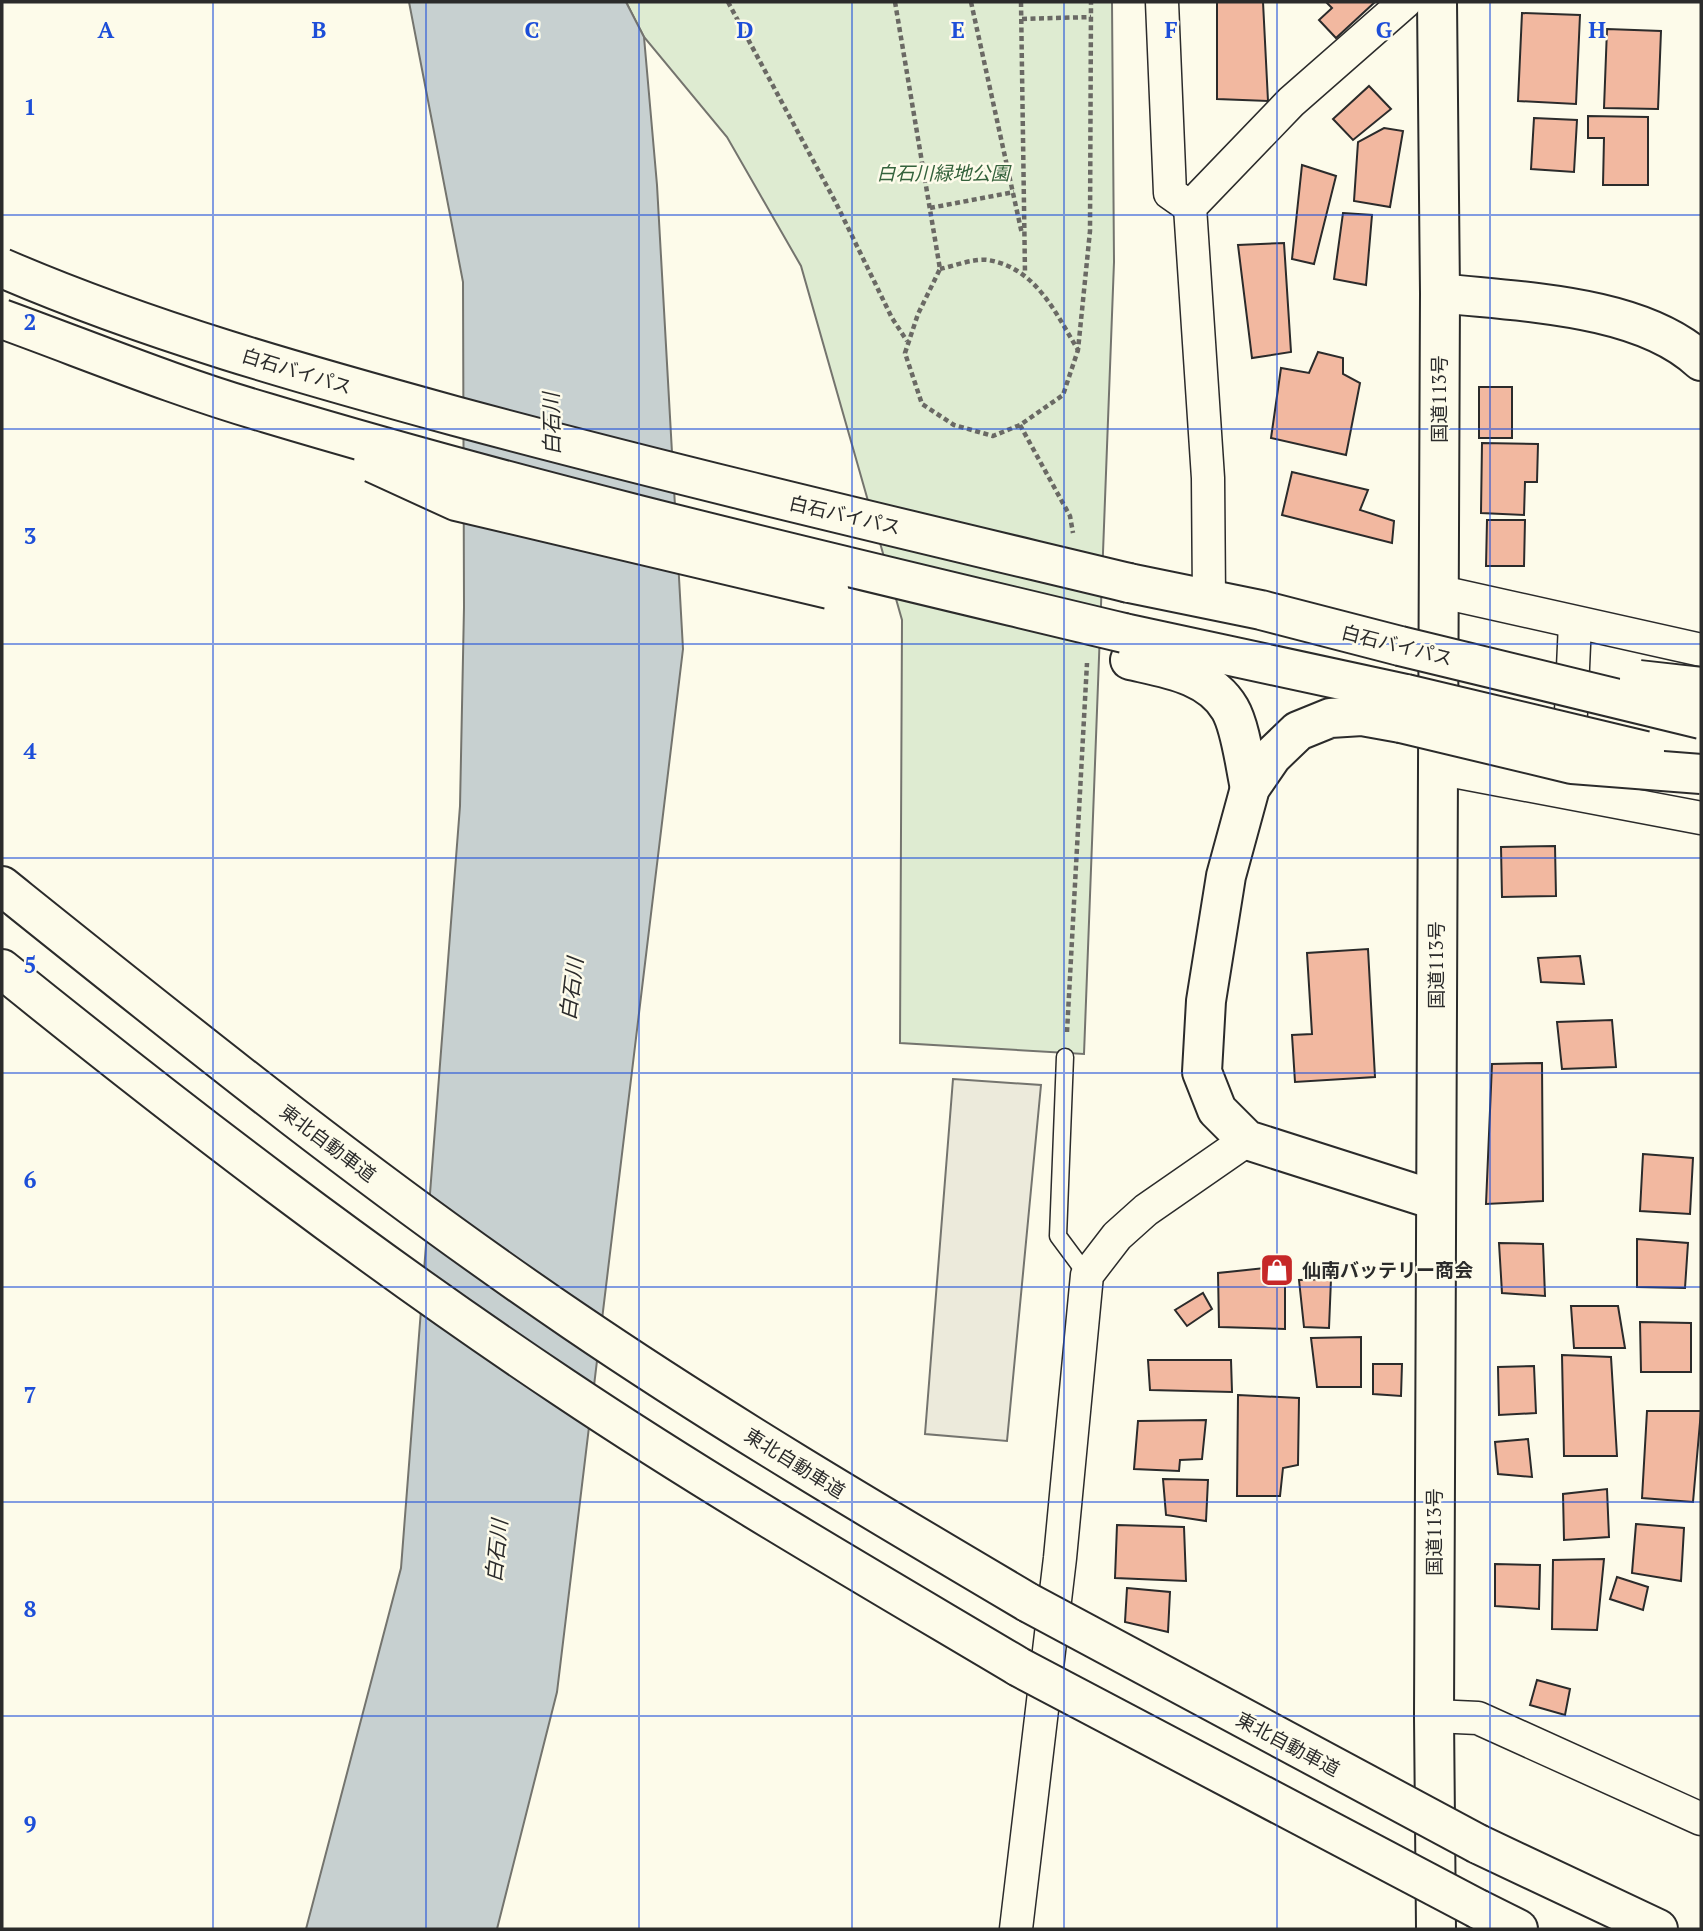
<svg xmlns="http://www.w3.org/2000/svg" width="1703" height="1931" viewBox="0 0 1703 1931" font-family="'PT Serif','Noto Sans JP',serif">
  <rect width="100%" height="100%" fill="#fdfbea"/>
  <path fill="#deebd1" stroke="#74746e" stroke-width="2" d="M 626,2 L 1112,2 L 1114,262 L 1084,1054 L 900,1043 L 902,620 L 801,266 L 727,137 L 644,37 Z"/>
  <path fill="#eceadb" stroke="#74746e" stroke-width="2" d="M 953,1079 L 1041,1085 L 1007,1441 L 925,1434 Z"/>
  <path fill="#c7d0d0" stroke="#74746e" stroke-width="2" d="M 409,2 L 626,2 L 644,37 L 657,185 L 683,649 L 557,1692 L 497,1929 L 306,1929 L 401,1568 L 460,806 L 464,607 L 463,282 Z"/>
  <g fill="#f2b8a0" stroke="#2b2b2b" stroke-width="2">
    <path d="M 1217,2 L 1263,2 L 1268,101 L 1217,99 Z"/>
    <path d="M 1326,2 L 1375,2 L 1336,38 L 1319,20 L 1332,8 Z"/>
    <path d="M 1522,13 L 1580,15 L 1576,104 L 1518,101 Z"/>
    <path d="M 1607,29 L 1661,31 L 1658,109 L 1604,108 Z"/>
    <path d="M 1369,86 L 1391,109 L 1353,140 L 1333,119 Z"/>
    <path d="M 1588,116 L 1648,117 L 1648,185 L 1603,185 L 1604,138 L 1588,138 Z"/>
    <path d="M 1534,118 L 1577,120 L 1574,172 L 1531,169 Z"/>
    <path d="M 1384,128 L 1403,131 L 1390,207 L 1354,201 L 1358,142 Z"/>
    <path d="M 1302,165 L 1336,176 L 1314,264 L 1292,259 Z"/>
    <path d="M 1343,213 L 1372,215 L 1366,285 L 1334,279 Z"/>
    <path d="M 1284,243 L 1291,352 L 1252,358 L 1238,245 Z"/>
    <path d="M 1318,352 L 1343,358 L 1343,374 L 1360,383 L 1346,455 L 1271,438 L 1281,368 L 1309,373 Z"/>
    <rect x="1479" y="387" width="33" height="51"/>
    <path d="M 1482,443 L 1538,444 L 1537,482 L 1525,482 L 1524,515 L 1481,513 Z"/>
    <path d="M 1292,472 L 1368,490 L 1360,510 L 1394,521 L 1392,543 L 1282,515 Z"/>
    <path d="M 1487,520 L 1525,520 L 1524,566 L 1486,566 Z"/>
    <path d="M 1555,846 L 1556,896 L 1502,897 L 1501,847 Z"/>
    <path d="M 1368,949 L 1375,1077 L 1295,1082 L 1292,1035 L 1312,1034 L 1307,953 Z"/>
    <path d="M 1580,956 L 1584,984 L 1541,982 L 1538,958 Z"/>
    <path d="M 1612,1020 L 1616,1067 L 1562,1069 L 1557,1022 Z"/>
    <path d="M 1542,1063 L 1543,1201 L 1486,1204 L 1492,1064 Z"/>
    <path d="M 1643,1154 L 1693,1158 L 1690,1214 L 1640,1211 Z"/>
    <path d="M 1637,1239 L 1688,1243 L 1685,1288 L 1637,1287 Z"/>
    <path d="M 1499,1243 L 1543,1244 L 1545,1296 L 1502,1293 Z"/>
    <path d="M 1285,1266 L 1285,1329 L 1219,1327 L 1218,1273 Z"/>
    <path d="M 1331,1279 L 1329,1328 L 1304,1327 L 1299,1280 Z"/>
    <path d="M 1203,1293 L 1212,1309 L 1187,1326 L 1175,1310 Z"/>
    <path d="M 1571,1306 L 1618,1306 L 1625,1348 L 1574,1348 Z"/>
    <path d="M 1640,1322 L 1691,1323 L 1691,1372 L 1641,1372 Z"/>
    <path d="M 1361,1337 L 1361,1387 L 1317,1387 L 1311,1338 Z"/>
    <path d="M 1562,1355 L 1611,1357 L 1617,1456 L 1564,1456 Z"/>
    <path d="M 1148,1360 L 1231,1360 L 1232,1392 L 1150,1390 Z"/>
    <path d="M 1373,1364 L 1402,1364 L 1401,1396 L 1373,1394 Z"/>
    <path d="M 1534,1366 L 1536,1413 L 1499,1415 L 1498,1367 Z"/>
    <path d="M 1238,1395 L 1299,1398 L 1298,1465 L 1283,1468 L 1280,1496 L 1237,1496 Z"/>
    <path d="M 1647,1411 L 1701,1411 L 1693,1502 L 1642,1498 Z"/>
    <path d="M 1206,1420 L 1202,1459 L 1180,1460 L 1179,1471 L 1134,1469 L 1138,1421 Z"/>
    <path d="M 1528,1439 L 1532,1477 L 1498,1474 L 1495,1442 Z"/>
    <path d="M 1163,1479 L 1208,1480 L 1206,1521 L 1166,1515 Z"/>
    <path d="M 1607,1489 L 1609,1537 L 1564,1540 L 1563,1494 Z"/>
    <path d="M 1636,1524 L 1684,1528 L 1681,1581 L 1632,1573 Z"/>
    <path d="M 1117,1525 L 1184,1527 L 1186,1581 L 1115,1578 Z"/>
    <path d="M 1604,1559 L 1597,1630 L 1552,1629 L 1553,1560 Z"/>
    <path d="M 1495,1564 L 1540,1565 L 1539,1609 L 1495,1606 Z"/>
    <path d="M 1617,1577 L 1648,1587 L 1643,1610 L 1610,1599 Z"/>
    <path d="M 1127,1588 L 1170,1592 L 1168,1632 L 1125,1622 Z"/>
    <path d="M 1537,1680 L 1570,1689 L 1565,1715 L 1530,1705 Z"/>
  </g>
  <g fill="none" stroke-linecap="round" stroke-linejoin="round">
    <g stroke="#2b2b2b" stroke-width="19">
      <path id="lane" d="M 1065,1057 L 1058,1236 L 1087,1275"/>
    </g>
    <g stroke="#2b2b2b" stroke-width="35">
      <g id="street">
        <path d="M 1162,2 L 1170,193 L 1190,207"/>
        <path d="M 1437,591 L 1701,650"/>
        <path d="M 1209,599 L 1208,478 L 1190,207 L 1291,102 L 1405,2"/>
        <path d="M 1569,756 L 1575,623"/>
        <path d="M 1437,768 L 1701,818"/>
        <path d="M 1434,1716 L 1478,1718 L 1701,1819"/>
        <path d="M 1016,1929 L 1060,1558 L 1087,1275 L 1117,1236 L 1146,1210 L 1247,1140"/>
      </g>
    </g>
    <g stroke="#2b2b2b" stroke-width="42">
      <g id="highway">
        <path d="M 1440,293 C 1519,302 1640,304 1701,361"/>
        <path d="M 1129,583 L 1261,610 L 1400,646"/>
        <path d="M 1124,633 L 1406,694"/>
        <path d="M 1130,660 C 1165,668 1210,674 1230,709 C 1241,728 1245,766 1250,788"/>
        <path d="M 1401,723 L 1362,716 L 1330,718 L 1298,731 L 1272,756 L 1250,788 L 1226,876 L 1206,1001 L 1202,1072 L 1217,1110 L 1247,1140 L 1435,1200"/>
        <path d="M 2,886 C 189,1036 375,1186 574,1321 C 721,1421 875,1512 1029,1603"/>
        <path d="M 2,969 C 184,1116 369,1258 564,1388 C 712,1487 866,1576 1019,1667"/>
        <path d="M 1478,1844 L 1658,1929"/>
        <path d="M 1478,1909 L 1518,1929"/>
        <path d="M 1436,1929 L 1434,1716 L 1440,293 L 1437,2"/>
      </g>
    </g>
    <g stroke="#6a6964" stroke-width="4.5" stroke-dasharray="5 3.5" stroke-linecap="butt">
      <path d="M 728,2 L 836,203 L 892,318 L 907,341"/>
      <path d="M 895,2 L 940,269 L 918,314 L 905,353 L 922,404 L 954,425 L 993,436 L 1020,425 L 1063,395 L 1078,350"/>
      <path d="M 971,2 L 1022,234"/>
      <path d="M 1021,2 L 1025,273"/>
      <path d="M 1022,19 L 1091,17"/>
      <path d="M 930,208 L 1014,192"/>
      <path d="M 940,269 C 954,266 974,258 988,260 C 1036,268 1055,312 1078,350 L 1090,231 L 1091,2"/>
      <path d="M 1020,425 L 1070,516 L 1073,533"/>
      <path d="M 1067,1032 L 1087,663"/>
    </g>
    <use href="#lane" stroke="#fdfbea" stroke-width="16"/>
    <use href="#street" stroke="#fdfbea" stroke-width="32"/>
    <use href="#highway" stroke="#fdfbea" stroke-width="38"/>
    <g stroke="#2b2b2b" stroke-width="42" stroke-linecap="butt">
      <g id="highway-bridge">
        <path d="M 2,268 C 148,331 302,374 455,416 C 678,476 904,529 1129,583"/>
        <path d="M 2,319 C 90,351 177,387 267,413 C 550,498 837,564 1124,633"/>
        <path d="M 373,463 L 456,501 L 829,589"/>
        <path d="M 1400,646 L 1701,719"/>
        <path d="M 1639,680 L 1701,687"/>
        <path d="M 1406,694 L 1645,751"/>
        <path d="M 1401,723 L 1572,764 L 1701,774"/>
        <path d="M 1029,1603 L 1478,1844"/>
        <path d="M 1019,1667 L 1478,1909"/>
      </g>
    </g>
    <use href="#highway-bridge" stroke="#fdfbea" stroke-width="38"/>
  </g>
  <path fill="none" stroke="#1d4ed8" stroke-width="2" stroke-opacity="0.55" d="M 213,2 L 213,1929M 426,2 L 426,1929M 639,2 L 639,1929M 852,2 L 852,1929M 1064,2 L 1064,1929M 1277,2 L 1277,1929M 1490,2 L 1490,1929M 2,215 L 1701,215M 2,429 L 1701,429M 2,644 L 1701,644M 2,858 L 1701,858M 2,1073 L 1701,1073M 2,1287 L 1701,1287M 2,1502 L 1701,1502M 2,1716 L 1701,1716"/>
  <defs>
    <g id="shop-square" transform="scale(1.75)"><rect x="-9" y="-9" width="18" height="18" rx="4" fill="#c62828" stroke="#fdfbea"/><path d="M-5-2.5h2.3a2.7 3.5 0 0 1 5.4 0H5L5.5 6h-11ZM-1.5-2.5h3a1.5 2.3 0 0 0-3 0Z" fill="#fff"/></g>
  </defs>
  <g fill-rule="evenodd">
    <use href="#shop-square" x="1277" y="1270"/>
  </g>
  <g text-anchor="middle" stroke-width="5" stroke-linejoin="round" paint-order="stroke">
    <g font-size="19" font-style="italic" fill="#34623c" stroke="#fdfbea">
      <text x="943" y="180">白石川緑地公園</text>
    </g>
    <g font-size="19" fill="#2b2b2b" stroke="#fdfbea">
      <text transform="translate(297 371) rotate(17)" y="7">白石バイパス</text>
      <text transform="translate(1439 399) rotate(-90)" y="7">国道113号</text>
      <text transform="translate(845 515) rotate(13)" y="7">白石バイパス</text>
      <text transform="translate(1397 645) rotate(14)" y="7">白石バイパス</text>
      <text transform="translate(1436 965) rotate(-90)" y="7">国道113号</text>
      <text transform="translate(328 1143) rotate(37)" y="7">東北自動車道</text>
      <text transform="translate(795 1463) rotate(32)" y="7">東北自動車道</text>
      <text transform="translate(1434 1532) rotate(-90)" y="7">国道113号</text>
      <text transform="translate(1288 1744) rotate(28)" y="7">東北自動車道</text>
    </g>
    <g font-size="19" font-weight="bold" fill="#2b2b2b" stroke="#fdfbea" text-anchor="start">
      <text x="1302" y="1277">仙南バッテリー商会</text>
    </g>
    <g font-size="21" font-style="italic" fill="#2b2b2b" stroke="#fdfbea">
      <text transform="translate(552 424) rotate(-91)" y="7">白石川</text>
      <text transform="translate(572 989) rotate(-83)" y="7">白石川</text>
      <text transform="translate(497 1551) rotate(-84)" y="7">白石川</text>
    </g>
  </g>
  <g font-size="23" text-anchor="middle" font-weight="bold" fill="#1d4ed8" stroke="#fdfbea" stroke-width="5" stroke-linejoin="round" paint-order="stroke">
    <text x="106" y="38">A</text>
    <text x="319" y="38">B</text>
    <text x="532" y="38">C</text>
    <text x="745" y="38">D</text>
    <text x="958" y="38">E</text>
    <text x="1171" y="38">F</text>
    <text x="1384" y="38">G</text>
    <text x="1597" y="38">H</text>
    <text x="30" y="115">1</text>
    <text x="30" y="330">2</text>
    <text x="30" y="544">3</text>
    <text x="30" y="759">4</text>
    <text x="30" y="973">5</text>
    <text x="30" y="1188">6</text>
    <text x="30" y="1403">7</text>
    <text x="30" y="1617">8</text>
    <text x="30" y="1832">9</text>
  </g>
  <rect width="1703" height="1931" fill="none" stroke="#2b2b2b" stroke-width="7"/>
</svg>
